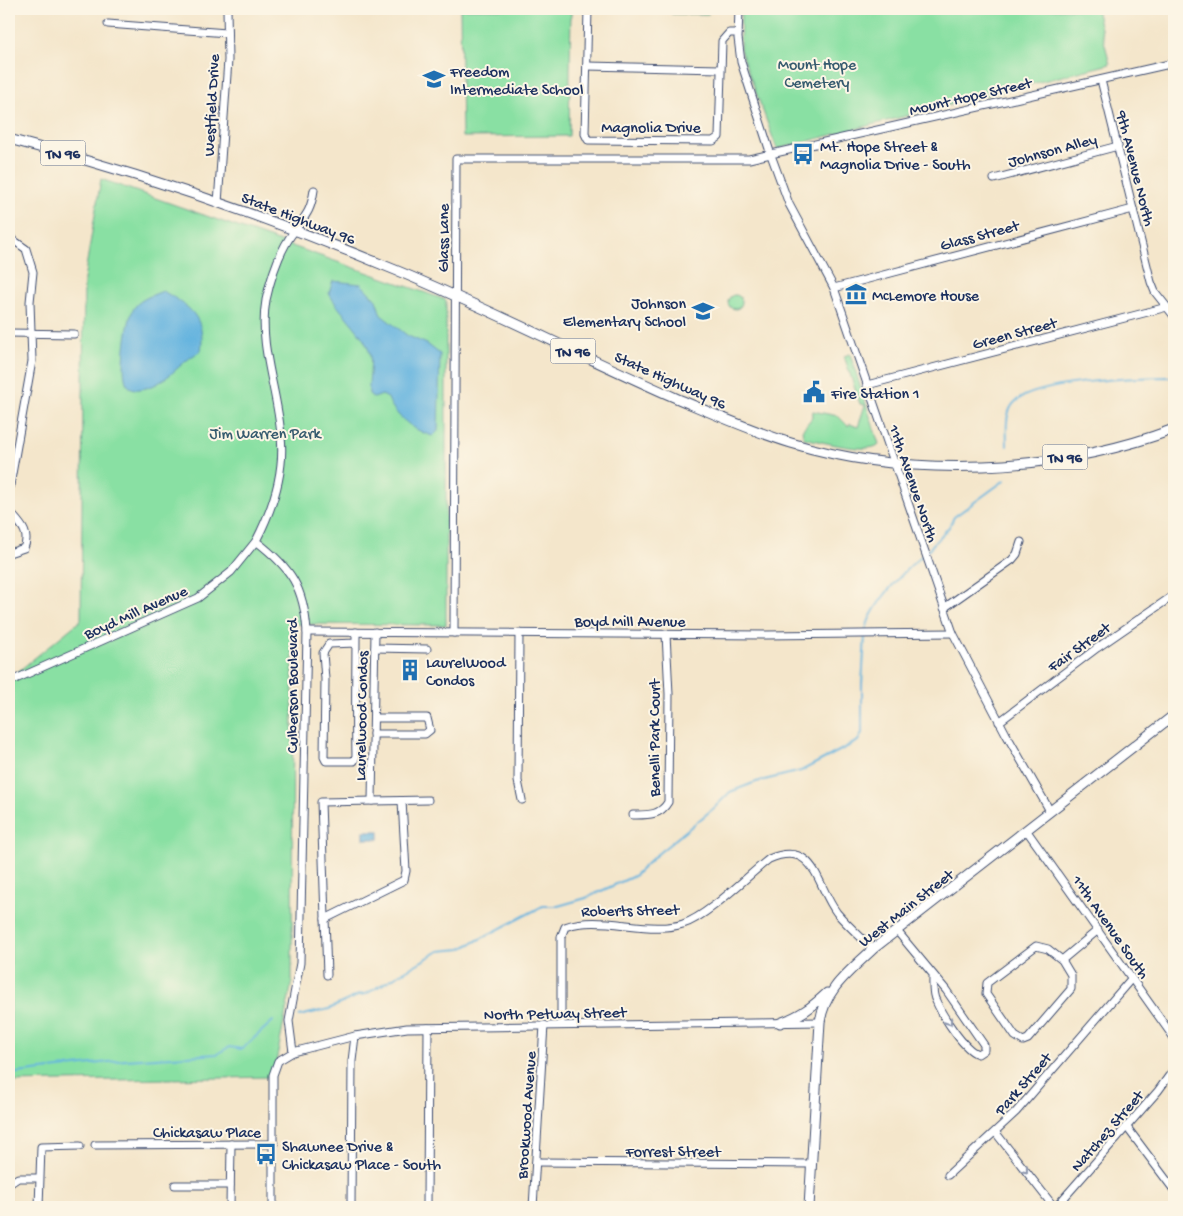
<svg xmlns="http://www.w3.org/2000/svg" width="1183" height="1216" viewBox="0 0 1183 1216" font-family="'Gochi Hand',sans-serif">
  <rect width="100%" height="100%" fill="#fcf5e5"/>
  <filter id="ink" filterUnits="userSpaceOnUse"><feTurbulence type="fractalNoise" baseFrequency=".02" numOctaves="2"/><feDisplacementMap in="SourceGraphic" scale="10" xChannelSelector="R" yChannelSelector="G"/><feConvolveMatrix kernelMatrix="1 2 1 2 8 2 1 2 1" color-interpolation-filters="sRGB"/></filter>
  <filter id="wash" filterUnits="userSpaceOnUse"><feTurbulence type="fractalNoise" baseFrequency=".0096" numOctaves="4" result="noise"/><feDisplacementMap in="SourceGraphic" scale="20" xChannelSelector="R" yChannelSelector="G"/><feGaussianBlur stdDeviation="1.12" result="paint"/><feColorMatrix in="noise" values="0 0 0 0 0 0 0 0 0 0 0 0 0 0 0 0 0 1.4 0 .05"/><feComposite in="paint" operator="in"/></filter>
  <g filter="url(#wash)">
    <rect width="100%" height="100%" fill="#f4e6cb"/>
    <g fill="#89e0a3" stroke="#528880">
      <path d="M 460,9 L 571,9 L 569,136 L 462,137 Z"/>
      <rect x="672" y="9" width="36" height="5"/>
      <path d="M 741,9 L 1096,9 L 1110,64 L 777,149 L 740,49 Z"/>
      <path d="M 101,179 L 446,300 L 446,625 L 293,624 L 292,982 L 273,1077 L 11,1082 L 9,679 L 81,620 L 84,279 Z"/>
      <circle cx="735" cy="302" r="7"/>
      <path d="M 850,354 L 879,444 C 869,455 819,441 804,438 L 802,430 L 811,419 L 813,411 L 838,416 L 848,426 L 850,424 L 858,427 L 865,405 L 860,404 L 844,356 Z"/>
    </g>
    <g fill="#65b4df" stroke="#40729e">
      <path d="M 333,281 L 361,284 L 376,300 L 381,315 L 408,336 L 427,344 L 440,354 L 438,431 L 433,436 C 416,432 394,416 388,398 L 382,395 L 374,398 L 369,394 C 368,382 372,367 370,355 C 366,333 338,312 329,293 Z"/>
      <path d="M 163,291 C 190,307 206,317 201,351 C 180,361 165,387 140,389 C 136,390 129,388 127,384 C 120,373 127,319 134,308 C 140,299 153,295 163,291 Z"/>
      <rect x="364" y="831" width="15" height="8"/>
    </g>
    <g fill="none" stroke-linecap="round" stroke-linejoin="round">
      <g stroke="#65b4df" stroke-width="2">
        <path d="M 1007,446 C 1007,432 1004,412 1015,402 C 1037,381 1142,377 1174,377"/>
        <path d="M 927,551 L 949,527 L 954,517 L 1005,480"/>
        <path d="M 866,631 C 868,609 906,568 924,554"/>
        <path d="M 299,1016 L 329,1009 L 359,995 L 366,994 L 439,951 L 461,949 L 543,906 L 558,906 L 586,898 L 634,876 L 655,856 L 714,808 L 730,792 L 756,782 L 801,771 L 858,741 L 862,733 L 862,684 L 865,636"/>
        <path d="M 9,1074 L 125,1060 L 217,1054 L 229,1047 L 242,1049 L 273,1021"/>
      </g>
    </g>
  </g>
  <g filter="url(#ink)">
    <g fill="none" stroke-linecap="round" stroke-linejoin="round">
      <g stroke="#3c4a6e" stroke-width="9">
        <g id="minor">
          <path d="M 588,9 L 585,134 L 588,140 L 713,141 L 719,137 L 722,41 L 729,33 L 738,33"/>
          <path d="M 739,9 L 738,38 L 741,62 L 771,155 L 789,204 L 834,288 L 953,633 L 1006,734 L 1050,811"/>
          <path d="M 108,24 L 227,33"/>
          <path d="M 587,66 L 720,69"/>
          <path d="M 1101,80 L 1151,282 L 1155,292 L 1174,316"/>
          <path d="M 994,179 L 1118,146"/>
          <path d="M 218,203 L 228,60 L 227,9"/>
          <path d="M 9,237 L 26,249 L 33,272 L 30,302 L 32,361 L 9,491"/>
          <path d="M 834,288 L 1133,209"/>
          <path d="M 9,333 L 74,334"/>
          <path d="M 867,385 L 1167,307"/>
          <path d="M 9,511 C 19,523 31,532 24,548 L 9,553"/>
          <path d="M 944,608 L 1012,560 L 1017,554 L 1021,542"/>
          <path d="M 307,632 L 766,635 L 953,633"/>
          <path d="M 356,632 C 356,673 355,715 356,756 L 354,761 L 326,761 L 324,757 L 325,679 L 323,653 L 329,644 L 356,643"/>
          <path d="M 454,633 L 456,159 L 749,159 L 1174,63"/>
          <path d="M 519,633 L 518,781 L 522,800"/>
          <path d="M 375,648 L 427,649"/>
          <path d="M 9,682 L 198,598 L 231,572 L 256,541"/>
          <path d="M 999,722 L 1097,648 L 1174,595"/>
          <path d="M 373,734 L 425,734 L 430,730 L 427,718 L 374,718"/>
          <path d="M 372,801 L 375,632"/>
          <path d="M 633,815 C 647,815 660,816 668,802 L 669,694 L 666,634"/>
          <path d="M 1027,831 L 1174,1038"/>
          <path d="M 325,919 L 404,880 L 406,871 L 402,801"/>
          <path d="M 897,931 L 946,990 L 984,1045 L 984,1050 L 978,1054 C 964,1050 942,1015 936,1001 C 932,994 933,985 933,977"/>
          <path d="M 1062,960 L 1048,949 L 1036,946 L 987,983 L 986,994 L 1015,1036 L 1023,1041 L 1028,1039 L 1071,989 L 1071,975 L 1062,960 L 1098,930"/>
          <path d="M 327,975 L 321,802 L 428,800"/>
          <path d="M 561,1025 L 561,937 L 565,927 C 600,914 649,935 683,924 C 708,916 747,876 769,859 C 816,839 816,886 837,913 C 848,926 861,937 873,949"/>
          <path d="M 293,1052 L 289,1021 L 300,963 L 307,632 C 304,587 291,568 256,541 C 273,508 285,473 281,436 C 278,391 258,346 266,300 C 271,277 280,249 295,230 C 306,215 311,211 314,190"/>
          <path d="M 1126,1126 L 1174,1190"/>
          <path d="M 996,1133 L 1054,1207"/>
          <path d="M 95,1145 L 274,1144"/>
          <path d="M 536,1162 L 811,1164"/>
          <path d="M 948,1175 L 1016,1112 L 1131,979"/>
          <path d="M 9,1184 L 18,1178 L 39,1178"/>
          <path d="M 175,1185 L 230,1185"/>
          <path d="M 39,1207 L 41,1147 L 80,1146"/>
          <path d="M 230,1207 L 231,1144"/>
          <path d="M 273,1207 L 273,1075 L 278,1061 L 293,1052 L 355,1036 L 407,1028 L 820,1022"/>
          <path d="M 351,1207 L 352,1061 L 355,1036"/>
          <path d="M 427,1207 L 428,1028"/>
          <path d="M 533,1207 L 544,1025"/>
          <path d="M 1056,1207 L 1158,1091 L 1174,1069"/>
        </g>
      </g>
      <g stroke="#3c4a6e" stroke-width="11">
        <g id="major">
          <path d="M 9,139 C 136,172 262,215 383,265 C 483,305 578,355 676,398 C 714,414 752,431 791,443 C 910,479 1058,473 1174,429"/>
          <path d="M 780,1023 C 800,1016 812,1007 827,993"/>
          <path d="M 809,1207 L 820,1022 C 825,989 849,972 873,949 L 1174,715"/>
        </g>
      </g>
      <use href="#minor" stroke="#fff" stroke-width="7"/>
      <use href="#major" stroke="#fff" stroke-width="9"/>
    </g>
    <defs><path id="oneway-chevron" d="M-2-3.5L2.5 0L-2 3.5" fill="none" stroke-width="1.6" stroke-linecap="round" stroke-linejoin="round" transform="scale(1.25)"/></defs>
    <g stroke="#8d97ae">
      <use href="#oneway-chevron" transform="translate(949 1022) rotate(57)"/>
      <use href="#oneway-chevron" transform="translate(1025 1170) rotate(52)"/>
    </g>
  </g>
  <defs>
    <g id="school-bare" transform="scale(1.725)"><path d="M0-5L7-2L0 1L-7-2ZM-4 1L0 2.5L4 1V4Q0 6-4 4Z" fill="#1f6fb2" stroke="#fcf5e5" stroke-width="2.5" paint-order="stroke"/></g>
    <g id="bus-bare" transform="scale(1.725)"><path d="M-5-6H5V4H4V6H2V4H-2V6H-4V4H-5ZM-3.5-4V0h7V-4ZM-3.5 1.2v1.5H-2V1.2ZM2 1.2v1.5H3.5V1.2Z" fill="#1f6fb2" stroke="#fcf5e5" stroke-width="2.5" paint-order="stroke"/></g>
    <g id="museum-bare" transform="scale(1.725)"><path d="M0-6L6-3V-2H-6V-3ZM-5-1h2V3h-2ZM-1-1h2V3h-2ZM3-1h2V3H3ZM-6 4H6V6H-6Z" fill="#1f6fb2" stroke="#fcf5e5" stroke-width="2.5" paint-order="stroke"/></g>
    <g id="civic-bare" transform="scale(1.725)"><path d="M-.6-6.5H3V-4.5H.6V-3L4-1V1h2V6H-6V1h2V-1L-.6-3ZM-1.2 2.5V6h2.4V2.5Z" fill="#1f6fb2" stroke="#fcf5e5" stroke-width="2.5" paint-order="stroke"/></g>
    <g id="building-bare" transform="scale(1.725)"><path d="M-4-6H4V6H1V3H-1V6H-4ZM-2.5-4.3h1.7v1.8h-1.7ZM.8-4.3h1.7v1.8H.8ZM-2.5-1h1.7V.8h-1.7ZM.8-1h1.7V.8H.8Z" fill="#1f6fb2" stroke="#fcf5e5" stroke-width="2.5" paint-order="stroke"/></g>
  </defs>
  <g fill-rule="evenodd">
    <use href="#school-bare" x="434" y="79"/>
    <use href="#bus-bare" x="803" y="154"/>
    <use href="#museum-bare" x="856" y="294"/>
    <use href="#school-bare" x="703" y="311"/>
    <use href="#civic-bare" x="814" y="392"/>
    <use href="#building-bare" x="410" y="670"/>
    <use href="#bus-bare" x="266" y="1154"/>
  </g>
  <g text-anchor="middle" stroke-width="4" stroke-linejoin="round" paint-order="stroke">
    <g fill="#fcf5e5" stroke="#5e6a86" stroke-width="1">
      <rect x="40.5" y="140.5" width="45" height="25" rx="4"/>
      <rect x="550.5" y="338.5" width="45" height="25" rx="4"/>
      <rect x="1042.5" y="444.5" width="45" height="25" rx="4"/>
    </g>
    <g font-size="15" font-weight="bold" fill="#1b2f5e">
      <text x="63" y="158">TN 96</text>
      <text x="573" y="356">TN 96</text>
      <text x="1065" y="462">TN 96</text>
    </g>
    <g font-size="16" fill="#365b6f" stroke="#fcf5e5">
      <text x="817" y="69">Mount Hope<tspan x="817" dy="18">Cemetery</tspan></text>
      <text x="265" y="438">Jim Warren Park</text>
    </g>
    <g font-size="16" fill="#1b2f5e" stroke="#fcf5e5" text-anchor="start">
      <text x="450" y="76">Freedom<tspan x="450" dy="18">Intermediate School</tspan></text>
      <text x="820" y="151">Mt. Hope Street &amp;<tspan x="820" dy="18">Magnolia Drive - South</tspan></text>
      <text x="872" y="300">McLemore House</text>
      <text x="686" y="308" text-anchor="end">Johnson<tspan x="686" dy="18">Elementary School</tspan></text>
      <text x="831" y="398">Fire Station 1</text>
      <text x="426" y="667">LaurelWood<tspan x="426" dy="18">Condos</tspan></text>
      <text x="282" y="1151">Shawnee Drive &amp;<tspan x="282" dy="18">Chickasaw Place - South</tspan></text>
    </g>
    <g font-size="16" fill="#1b2f5e" stroke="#fcf5e5">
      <text transform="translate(970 95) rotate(-13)" y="6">Mount Hope Street</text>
      <text transform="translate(210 105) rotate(-87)" y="6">Westfield Drive</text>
      <text x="651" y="132">Magnolia Drive</text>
      <text transform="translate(1052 149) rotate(-15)" y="6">Johnson Alley</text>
      <text transform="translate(1137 168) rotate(76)" y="6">9th Avenue North</text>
      <text transform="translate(299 217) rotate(21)" y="6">State Highway 96</text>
      <text transform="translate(979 234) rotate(-15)" y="6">Glass Street</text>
      <text transform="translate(442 238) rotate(-90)" y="6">Glass Lane</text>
      <text transform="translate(1014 332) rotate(-15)" y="6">Green Street</text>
      <text transform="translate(671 379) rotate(24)" y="6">State Highway 96</text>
      <text transform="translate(915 483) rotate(71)" y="6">11th Avenue North</text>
      <text transform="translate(135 611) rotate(-24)" y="6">Boyd Mill Avenue</text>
      <text x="630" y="626">Boyd Mill Avenue</text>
      <text transform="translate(1078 646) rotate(-36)" y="6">Fair Street</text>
      <text transform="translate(291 686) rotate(-90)" y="6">Culberson Boulevard</text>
      <text transform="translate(360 716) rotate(-89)" y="6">Laurelwood Condos</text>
      <text transform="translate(653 738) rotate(-90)" y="6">Benelli Park Court</text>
      <text transform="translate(905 907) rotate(-38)" y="6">West Main Street</text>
      <text transform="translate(630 909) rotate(-1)" y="6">Roberts Street</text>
      <text transform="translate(1112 926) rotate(55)" y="6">11th Avenue South</text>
      <text transform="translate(555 1012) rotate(-1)" y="6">North Petway Street</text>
      <text transform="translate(1022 1083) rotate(-49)" y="6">Park Street</text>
      <text transform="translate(525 1115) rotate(-86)" y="6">Brookwood Avenue</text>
      <text transform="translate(1106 1130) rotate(-49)" y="6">Natchez Street</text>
      <text x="207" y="1137">Chickasaw Place</text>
      <text x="673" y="1156">Forrest Street</text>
    </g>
  </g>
  <rect width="1183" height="1216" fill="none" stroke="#fcf5e5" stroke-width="30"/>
</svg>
